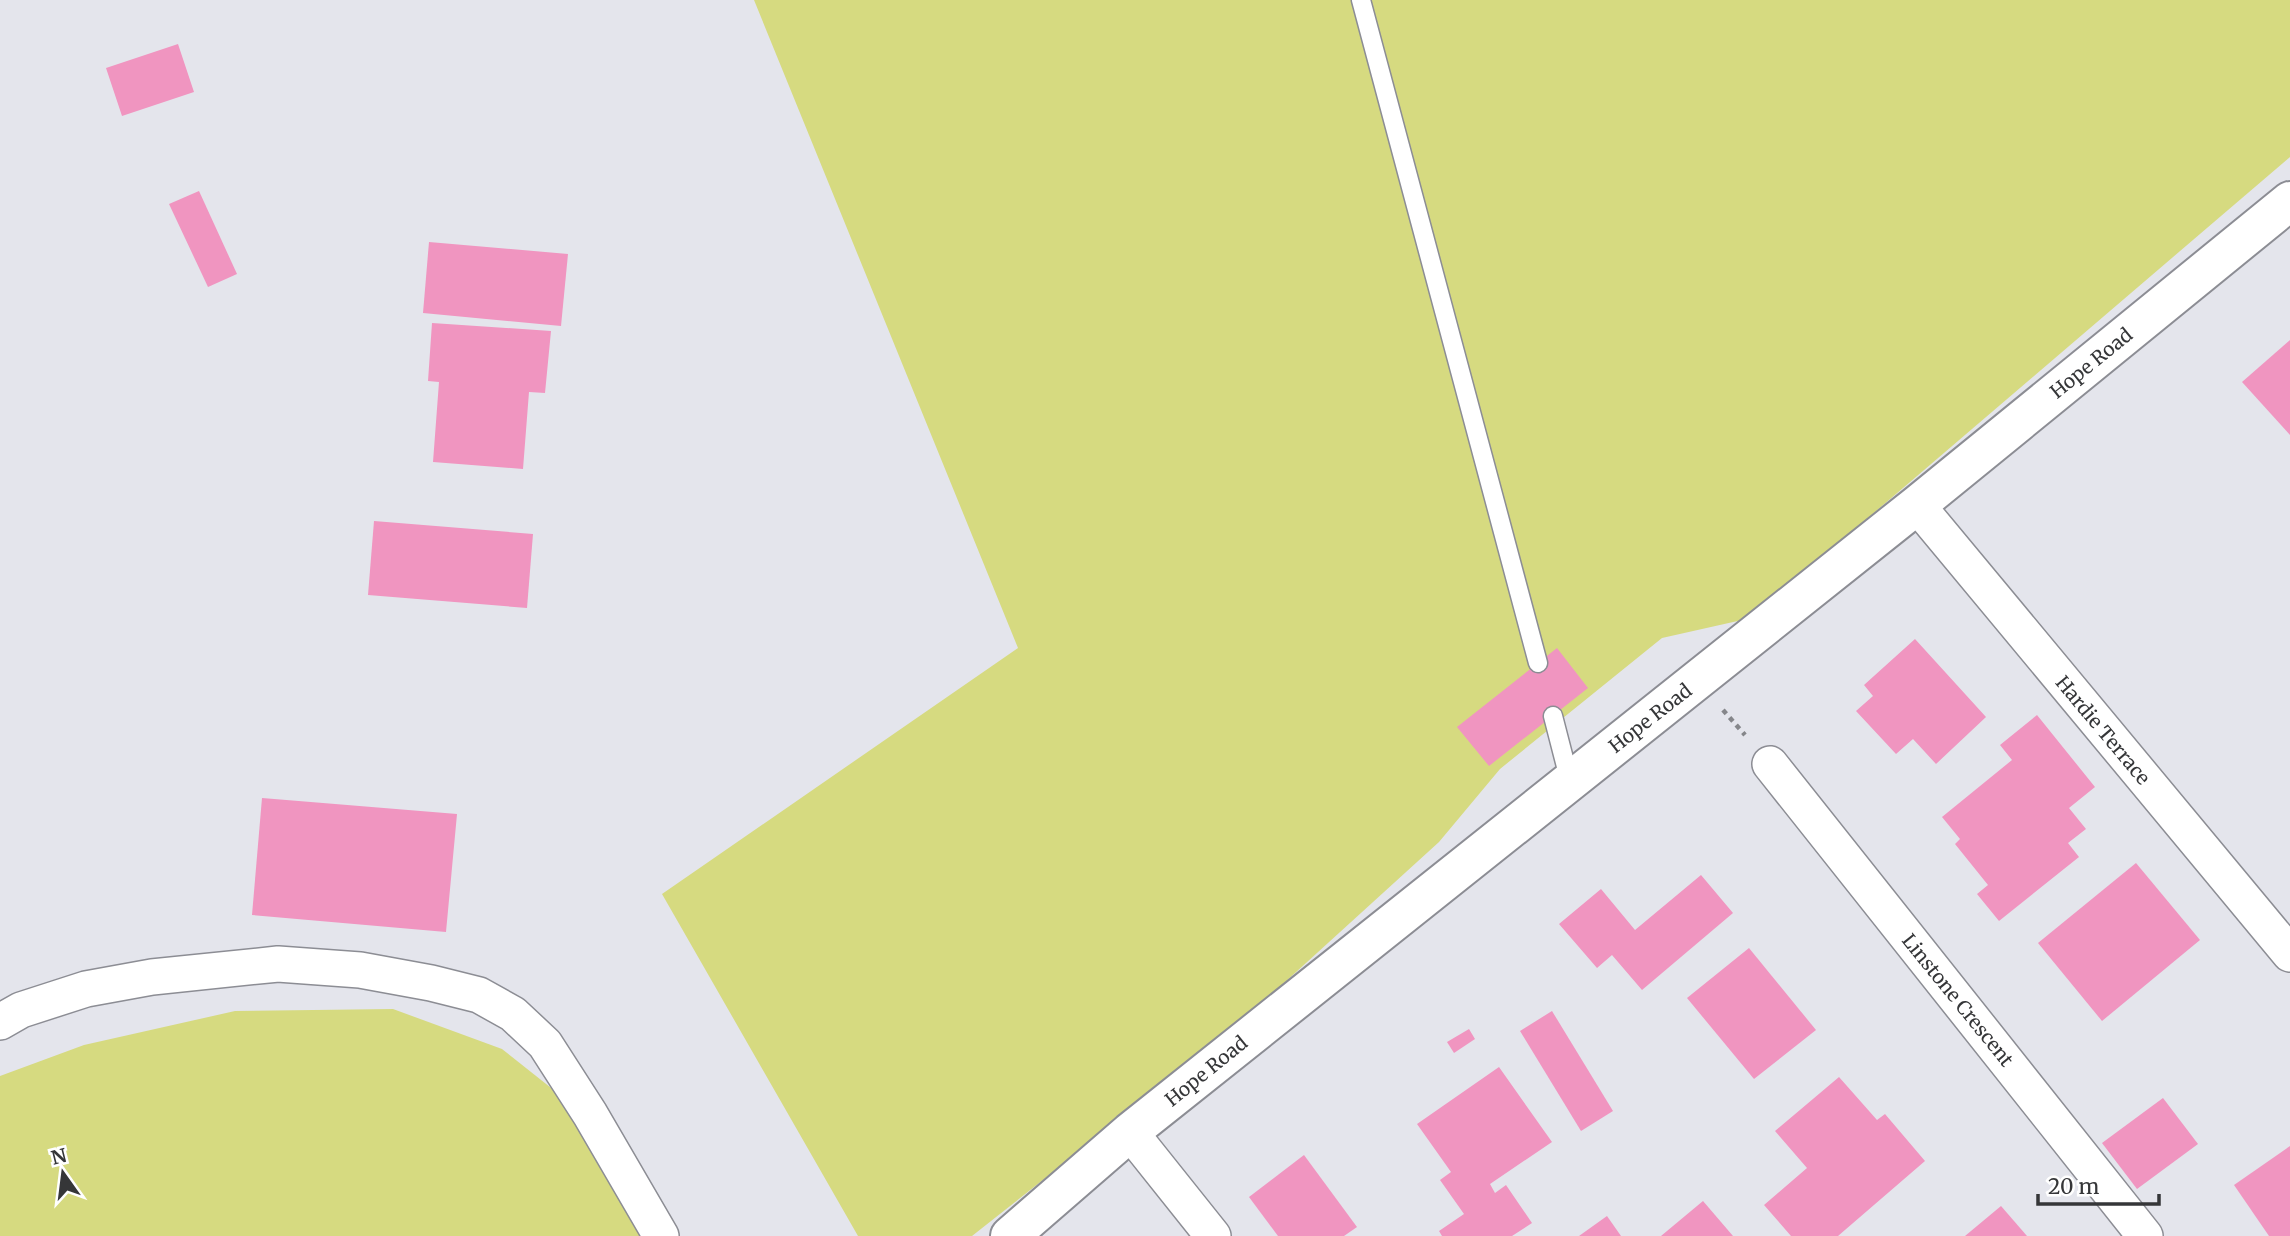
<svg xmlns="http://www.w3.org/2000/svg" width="2290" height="1236" viewBox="0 0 2290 1236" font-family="Merriweather,serif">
  <rect width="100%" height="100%" fill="#e4e5ec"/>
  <g fill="#d6da80">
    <path d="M 754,0 L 2290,0 L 2290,157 L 1751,618 L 1662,638 L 1500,769 L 1439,842 L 1230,1032 L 972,1236 L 858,1236 L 662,894 L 1018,648 Z"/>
    <path d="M 393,1009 L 502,1049 L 560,1095 L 653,1236 L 0,1236 L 0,1076 L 84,1045 L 235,1011 Z"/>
  </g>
  <g fill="#f095c0">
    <path d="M 178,44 L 194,92 L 122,116 L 106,68 Z"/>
    <path d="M 199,191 L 237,274 L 208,287 L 169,204 Z"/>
    <path d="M 429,242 L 568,254 L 561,326 L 423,313 Z"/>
    <path d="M 432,323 L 551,331 L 545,393 L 529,392 L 523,469 L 433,462 L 439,382 L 428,381 Z"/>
    <path d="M 2290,340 L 2290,435 L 2242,382 Z"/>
    <path d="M 374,521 L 533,534 L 527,608 L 368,595 Z"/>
    <path d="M 1915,639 L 1986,717 L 1936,764 L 1913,739 L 1896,754 L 1856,711 L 1873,696 L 1864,685 Z"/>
    <path d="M 1557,648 L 1588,688 L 1489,766 L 1457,727 Z"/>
    <path d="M 2037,715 L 2095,787 L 2069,808 L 2086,829 L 2068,843 L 2079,857 L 1999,921 L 1977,894 L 1988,885 L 1955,844 L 1960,839 L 1942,817 L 2012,760 L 2000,745 Z"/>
    <path d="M 262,798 L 457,814 L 446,932 L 252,915 Z"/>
    <path d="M 2136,863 L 2200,940 L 2102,1021 L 2038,943 Z"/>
    <path d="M 1701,875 L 1733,913 L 1642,990 L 1612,955 L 1597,968 L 1559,924 L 1601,889 L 1635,930 Z"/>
    <path d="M 1749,948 L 1816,1030 L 1754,1079 L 1687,998 Z"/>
    <path d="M 1552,1011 L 1613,1111 L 1581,1131 L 1520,1031 Z"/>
    <path d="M 1469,1029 L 1475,1039 L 1454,1053 L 1447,1042 Z"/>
    <path d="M 1499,1067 L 1552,1142 L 1490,1184 L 1495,1193 L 1506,1185 L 1532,1223 L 1512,1236 L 1442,1236 L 1439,1231 L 1464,1214 L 1440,1180 L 1451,1172 L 1417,1124 Z"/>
    <path d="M 1839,1077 L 1877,1120 L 1885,1114 L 1925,1161 L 1838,1236 L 1791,1236 L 1764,1205 L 1807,1168 L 1775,1131 Z"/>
    <path d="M 2163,1098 L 2198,1144 L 2137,1189 L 2102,1143 Z"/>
    <path d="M 2290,1146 L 2290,1236 L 2269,1236 L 2234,1185 Z"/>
    <path d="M 1304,1155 L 1357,1227 L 1344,1236 L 1278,1236 L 1249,1197 Z"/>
    <path d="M 1703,1201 L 1733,1236 L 1661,1236 Z"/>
    <path d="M 2001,1206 L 2027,1236 L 1965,1236 Z"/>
    <path d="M 1607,1216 L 1621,1236 L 1579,1236 Z"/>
  </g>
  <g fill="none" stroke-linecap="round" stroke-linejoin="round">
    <g stroke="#8c8d94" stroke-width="21">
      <g id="service">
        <path d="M 1361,0 L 1538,663"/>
        <path d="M 1553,716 L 1570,782"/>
      </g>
    </g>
    <g stroke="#8c8d94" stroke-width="38">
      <g id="minor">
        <path d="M 1917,505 L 2290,954"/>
        <path d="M 1770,764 L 2145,1236"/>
        <path d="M 0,1022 L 21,1010 L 86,989 L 152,977 L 278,964 L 360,970 L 431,983 L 479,995 L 513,1014 L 545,1044 L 590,1114 L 661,1236"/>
        <path d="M 1130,1132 L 1213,1236"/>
      </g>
    </g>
    <g stroke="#8c8d94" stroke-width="42">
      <path id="primary" d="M 1010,1236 L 1130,1132 L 1917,505 L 2290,201"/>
    </g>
    <path stroke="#85868a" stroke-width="4.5" stroke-dasharray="5 5" stroke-linecap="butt" d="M 1723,710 L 1745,735"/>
    <use href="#service" stroke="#fff" stroke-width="18"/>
    <use href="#minor" stroke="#fff" stroke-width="35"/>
    <use href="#primary" stroke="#fff" stroke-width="38"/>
  </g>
  <g text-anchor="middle" stroke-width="7" stroke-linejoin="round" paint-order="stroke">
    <g font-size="19" fill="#353638" stroke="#fff">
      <text transform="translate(2091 363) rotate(-39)" y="7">Hope Road</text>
      <text transform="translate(1650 718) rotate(-38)" y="7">Hope Road</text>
      <text transform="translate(2103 730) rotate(50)" y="7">Hardie Terrace</text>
      <text transform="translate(1958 1000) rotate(51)" y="7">Linstone Crescent</text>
      <text transform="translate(1206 1071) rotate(-39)" y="7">Hope Road</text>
    </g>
  </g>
  <g transform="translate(63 1173) rotate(346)" stroke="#ffffff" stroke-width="5" paint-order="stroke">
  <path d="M0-5L12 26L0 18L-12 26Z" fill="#353638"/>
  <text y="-10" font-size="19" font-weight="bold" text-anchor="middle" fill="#353638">N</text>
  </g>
  <path d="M2038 1194v10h121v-10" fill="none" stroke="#353638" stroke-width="3.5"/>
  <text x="2048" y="1194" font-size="21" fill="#353638" stroke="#ffffff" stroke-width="5" paint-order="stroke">20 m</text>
</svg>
